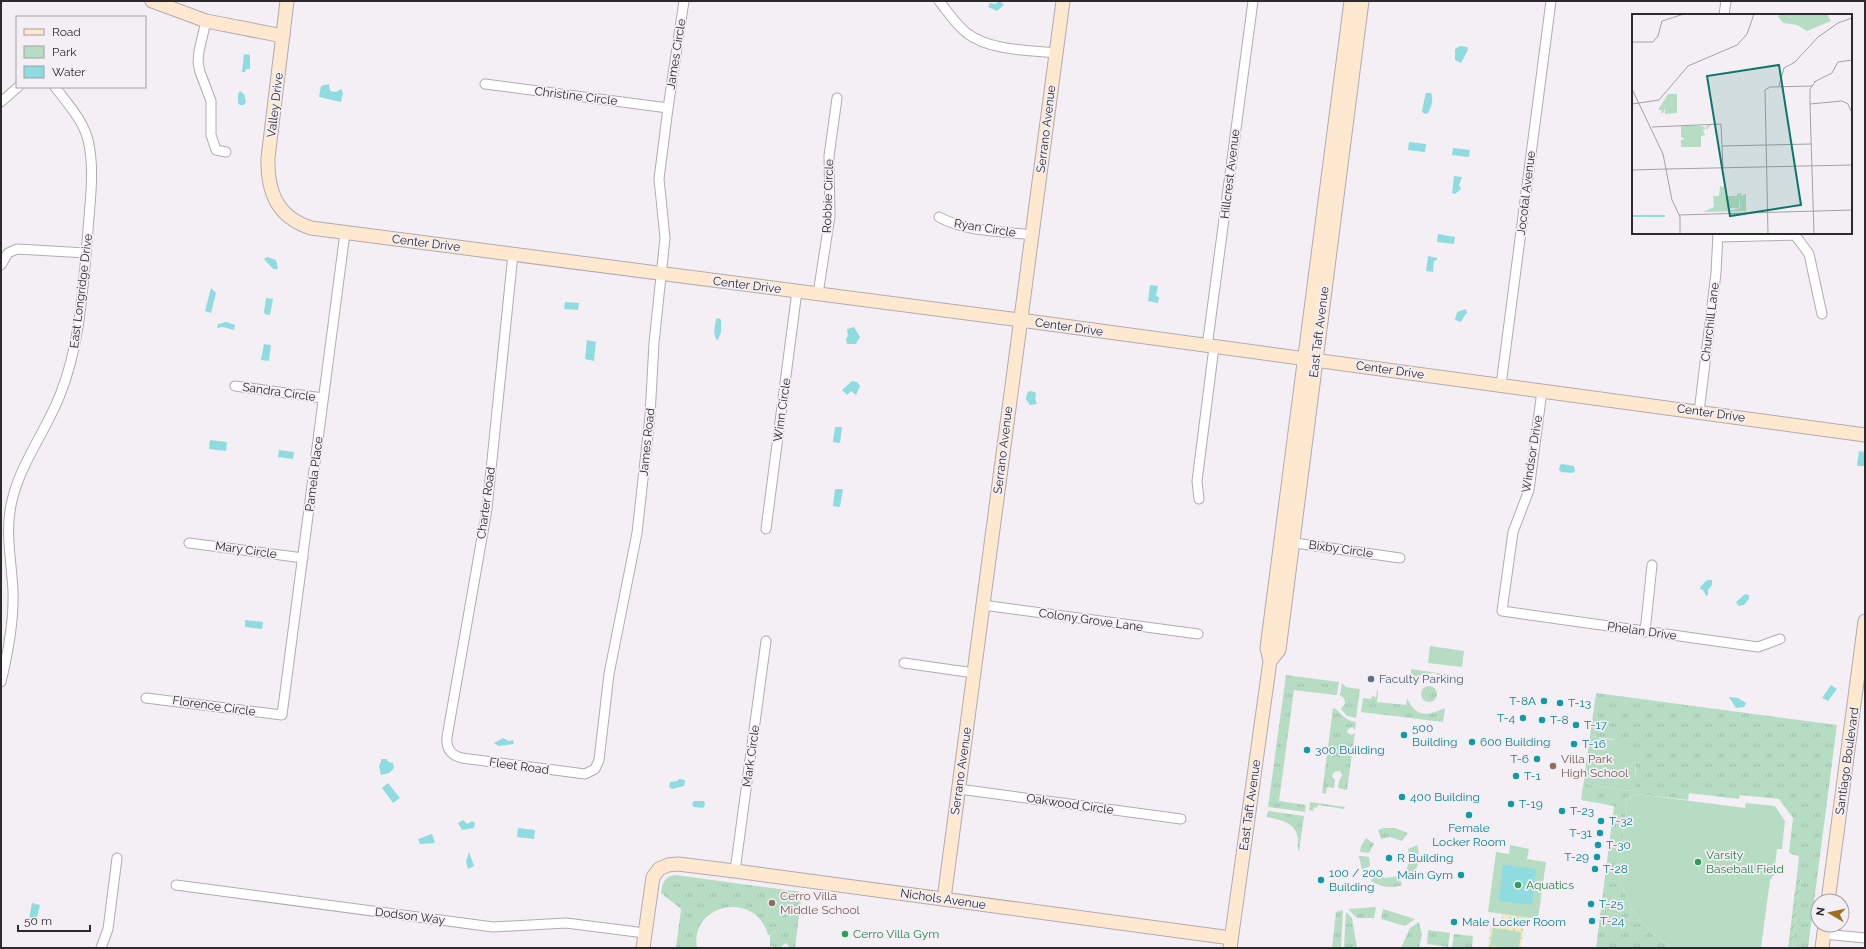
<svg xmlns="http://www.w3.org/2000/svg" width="1866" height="949" viewBox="0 0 1866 949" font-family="Raleway,sans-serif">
  <defs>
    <pattern id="grass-tufts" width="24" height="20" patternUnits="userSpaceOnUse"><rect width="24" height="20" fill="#b6ddc4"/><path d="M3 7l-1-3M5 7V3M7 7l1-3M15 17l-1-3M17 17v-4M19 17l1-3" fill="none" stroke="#9dbea9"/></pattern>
    <pattern id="sand-dots" width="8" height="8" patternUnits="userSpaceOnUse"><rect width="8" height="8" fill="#f1e7c2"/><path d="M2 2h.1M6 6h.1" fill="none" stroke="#cfc6a7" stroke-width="1.8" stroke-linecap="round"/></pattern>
    <pattern id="garden-furrows" width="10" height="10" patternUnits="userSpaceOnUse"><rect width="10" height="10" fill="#b6ddc4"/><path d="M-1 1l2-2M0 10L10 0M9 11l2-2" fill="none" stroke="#9dbea9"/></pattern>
  </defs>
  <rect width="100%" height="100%" fill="#f4eff4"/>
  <g fill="url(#grass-tufts)">
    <path d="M 1411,669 L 1451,675 L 1450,683 L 1448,684 C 1432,665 1429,676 1411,679 Z"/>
    <path d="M 1286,675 L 1339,682 L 1337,694 L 1335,695 L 1294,690 L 1279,801 L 1306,805 L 1305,812 L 1268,807 Z"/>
    <path d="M 1342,683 L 1346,687 L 1360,689 L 1356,718 L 1347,716 L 1341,709 L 1345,703 L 1344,698 L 1340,695 Z"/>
    <circle cx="1429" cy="694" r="8"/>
    <path d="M 1377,690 L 1378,690 L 1377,702 L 1406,705 L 1407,698 C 1416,718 1428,716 1445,708 L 1443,722 L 1361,712 L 1363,698 L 1371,699 L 1372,696 L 1376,697 Z"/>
    <path d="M 1596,693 L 1837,725 L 1808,948 L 1792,948 L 1801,876 L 1797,875 L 1799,856 L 1791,854 L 1789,852 L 1793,818 L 1779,799 L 1740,795 L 1739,799 L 1689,793 L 1688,800 L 1636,794 L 1627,798 L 1619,878 L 1630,906 L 1641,922 L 1654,935 L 1672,948 L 1596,948 L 1614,806 L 1581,800 L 1584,780 L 1589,785 L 1633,791 L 1636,770 L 1633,756 L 1612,739 L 1590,736 Z"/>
    <path d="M 1333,708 C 1342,711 1340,719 1356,722 L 1355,730 L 1352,727 L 1348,729 L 1347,732 L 1351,735 L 1355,733 L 1347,790 L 1338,788 L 1339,781 L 1342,775 L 1340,771 L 1334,772 L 1332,776 L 1335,780 L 1334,788 L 1327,787 L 1326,794 L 1322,793 Z"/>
    <path d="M 1310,802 L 1345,807 L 1344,809 L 1318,805 L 1317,808 L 1314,807 L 1313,811 L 1309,810 Z"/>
    <path d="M 1268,811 L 1304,816 L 1299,852 C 1297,847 1298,844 1298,839 C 1296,822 1281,820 1267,817 Z"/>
    <path d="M 1383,828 L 1395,828 L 1408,833 L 1402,841 L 1390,837 L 1381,839 L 1378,830 Z"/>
    <path d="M 1366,838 L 1374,844 L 1369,853 L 1360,852 L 1361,846 Z"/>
    <path d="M 1417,845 C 1421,857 1419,866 1412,877 L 1406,871 L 1410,859 L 1408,849 Z"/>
    <path d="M 1359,856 L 1369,857 L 1370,866 L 1362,870 Z"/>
    <path d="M 1375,873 L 1385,878 L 1399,876 L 1402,885 C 1391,889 1381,887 1371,881 Z"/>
    <path d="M 675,875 L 802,892 L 795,948 L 790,948 L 786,943 L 779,948 L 770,946 L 770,935 L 768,935 C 756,889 689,904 697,948 L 676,948 L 681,909 L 661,893 C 662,883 665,876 675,875 Z"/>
    <path d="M 1376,907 L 1374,918 L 1357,918 L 1348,909 Z"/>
    <path d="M 1383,909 L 1415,919 L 1405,926 L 1381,919 Z"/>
    <path d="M 1343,910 L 1341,948 L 1332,948 L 1336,912 Z"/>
    <path d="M 1346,912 L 1352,918 L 1357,948 L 1344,948 Z"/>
    <path d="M 1419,922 L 1422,935 L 1419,948 L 1401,948 L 1410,928 Z"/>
    <path d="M 1428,930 L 1450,933 L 1448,947 L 1427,944 Z"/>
    <path d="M 1454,934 L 1473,936 L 1472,948 L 1452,948 Z"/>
  </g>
  <path fill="url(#sand-dots)" d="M 1502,914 L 1525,917 L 1521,948 L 1488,948 L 1491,925 L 1500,926 Z"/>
  <g fill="#b6ddc4">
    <path d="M 1430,646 L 1464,651 L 1462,667 L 1428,663 Z"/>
    <path d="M 1590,736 C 1632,742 1639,748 1634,791 L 1588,785 L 1584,780 Z"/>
    <path d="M 1636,794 L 1745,808 L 1746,803 L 1775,806 L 1785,821 L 1782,849 L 1777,849 L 1774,875 L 1770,880 L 1761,948 L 1672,948 L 1654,935 L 1641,922 L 1630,906 L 1619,878 L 1627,798 Z"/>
    <path d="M 1510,845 L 1529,849 L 1527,859 L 1546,862 L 1538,919 L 1488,912 L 1496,852 L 1509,854 Z"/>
    <path d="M 1493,928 L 1521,932 L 1519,948 L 1490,946 Z"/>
  </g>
  <path fill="url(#garden-furrows)" d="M 1797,875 L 1801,876 L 1792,948 L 1788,948 Z"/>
  <g fill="#8edce0">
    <path d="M 1000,1 L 1004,5 L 997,11 L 988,7 L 990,3 L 995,4 Z"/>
    <path d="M 1460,46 L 1467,47 L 1468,50 L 1461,63 L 1455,60 L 1455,49 Z"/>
    <path d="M 244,54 L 250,55 L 250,69 L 246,69 L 245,72 L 242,72 Z"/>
    <path d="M 329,84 L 330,91 L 336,92 L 341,89 L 343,93 L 341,102 L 319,97 L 321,86 Z"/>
    <path d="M 240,91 L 244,94 L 246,102 L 244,105 L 240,105 L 238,103 L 238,94 Z"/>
    <path d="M 1426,93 L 1431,93 C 1434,99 1431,108 1428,113 L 1425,114 L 1422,112 C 1422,111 1425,95 1426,93 Z"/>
    <path d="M 1409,142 L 1426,144 L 1425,152 L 1408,150 Z"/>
    <path d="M 1453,148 L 1470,150 L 1469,157 L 1452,155 Z"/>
    <path d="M 1454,176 L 1462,177 L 1459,185 L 1461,189 L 1455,194 L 1452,193 Z"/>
    <path d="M 1438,234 L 1455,237 L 1454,244 L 1437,242 Z"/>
    <path d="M 1428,256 L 1437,258 L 1437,260 L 1434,261 L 1433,272 L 1426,271 Z"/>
    <path d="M 267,257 L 276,260 L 278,269 L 273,269 L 264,259 Z"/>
    <path d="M 1150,285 L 1158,286 L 1156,296 L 1159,297 L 1158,303 L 1148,301 Z"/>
    <path d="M 211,288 L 216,293 L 211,313 L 205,311 Z"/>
    <path d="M 266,298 L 273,299 L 270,315 L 265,314 L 264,312 Z"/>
    <path d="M 565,302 L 579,303 L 578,310 L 564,309 Z"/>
    <path d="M 1466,309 L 1467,313 L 1465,315 L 1461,322 L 1455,320 L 1457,312 Z"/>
    <path d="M 719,318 L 721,320 L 721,332 L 718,340 L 716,339 C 713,333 715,326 716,319 Z"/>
    <path d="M 226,322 L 235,325 L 234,330 L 223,327 L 217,328 L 218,324 Z"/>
    <path d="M 854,327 L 860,337 L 856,344 L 847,344 L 846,339 L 848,336 L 847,329 Z"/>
    <path d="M 587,340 L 596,342 L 594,361 L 585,359 Z"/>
    <path d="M 264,344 L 271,345 L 269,361 L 261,360 Z"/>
    <path d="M 852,381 L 857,382 L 860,386 L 856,395 L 851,391 L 847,395 L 842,390 Z"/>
    <path d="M 1030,391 L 1035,392 L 1036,395 L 1035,399 L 1037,404 L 1030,405 L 1026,399 L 1027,393 Z"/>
    <path d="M 835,427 L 842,427 L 840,443 L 833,442 Z"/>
    <path d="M 210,440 L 227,442 L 226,451 L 209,449 Z"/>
    <path d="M 279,450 L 294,452 L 293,459 L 278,457 Z"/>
    <path d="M 1859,451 L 1865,452 L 1864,466 L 1857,466 Z"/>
    <path d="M 1562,464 L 1574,466 L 1575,471 L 1573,473 L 1561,472 L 1559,470 L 1560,465 Z"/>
    <path d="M 835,489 L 843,489 L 840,507 L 833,506 Z"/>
    <path d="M 1707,580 L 1712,580 L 1712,585 L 1708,590 L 1708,595 L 1706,596 L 1703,590 L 1700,589 L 1701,586 Z"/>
    <path d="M 1745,594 L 1749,595 L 1749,599 L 1744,605 L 1739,606 L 1736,602 Z"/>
    <path d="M 245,620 L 263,622 L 262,629 L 245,627 Z"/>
    <path d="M 1831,685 L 1837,689 L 1828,701 L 1822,698 Z"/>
    <path d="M 1729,697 L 1738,698 L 1746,703 L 1744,707 L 1736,708 Z"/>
    <path d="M 503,738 L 509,741 L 513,740 L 514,744 L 499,746 L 494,743 Z"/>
    <path d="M 382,759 L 386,759 L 389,762 L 393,763 L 394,768 L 389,773 L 381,775 L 379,766 Z"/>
    <path d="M 679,779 L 685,780 L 684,786 L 672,789 L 669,787 L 670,782 L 677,781 Z"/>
    <path d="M 388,783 L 400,798 L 393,803 L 382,788 Z"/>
    <path d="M 695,801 L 704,801 L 705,805 L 703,808 L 694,807 L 692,805 L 693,802 Z"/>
    <path d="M 463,820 L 467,824 L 472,821 L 475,823 L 474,828 L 462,830 L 458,823 Z"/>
    <path d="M 518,828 L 535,830 L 534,839 L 517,837 Z"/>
    <path d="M 432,834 L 435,843 L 420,844 L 418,839 Z"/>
    <path d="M 469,852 L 474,866 L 468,869 L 466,861 Z"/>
    <path d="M 1503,865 L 1536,869 L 1532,905 L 1499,901 Z"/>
    <path d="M 32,903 L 40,905 L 36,921 L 29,919 Z"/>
  </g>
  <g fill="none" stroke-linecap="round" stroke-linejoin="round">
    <g stroke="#b1acb1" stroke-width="11">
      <g id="street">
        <path d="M 939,1 C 948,12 956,25 968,34 C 992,51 1028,50 1056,53"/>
        <path d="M 1724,15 L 1726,1"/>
        <path d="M 206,21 L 199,51 L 198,62 L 200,72 L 211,101 L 211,135 L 216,150 L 226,152"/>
        <path d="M 485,84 L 668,108"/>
        <path d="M 1,102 L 18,87"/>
        <path d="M 939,217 C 966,232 1002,231 1032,235"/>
        <path d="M 1718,237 L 1795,235 L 1809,254 L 1822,314"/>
        <path d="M 513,254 L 487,509 L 447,737 C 446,748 450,755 462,758 L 585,774 L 595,769 L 599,760 L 609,674 L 637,533 L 650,416 L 654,343 L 665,238 L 659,179 L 668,108 L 684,1"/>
        <path d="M 1,265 L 8,253 L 17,249 L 86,253"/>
        <path d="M 818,294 L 830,216 L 829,156 L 837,98"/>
        <path d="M 1207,347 L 1253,1"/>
        <path d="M 1501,385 L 1551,1"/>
        <path d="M 235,386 L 323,398"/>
        <path d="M 1542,391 L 1529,490 L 1513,532 L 1502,611 L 1758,647 L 1780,639"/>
        <path d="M 1699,412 L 1716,273 L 1718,233"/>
        <path d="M 1199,499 L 1197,481 L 1214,347"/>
        <path d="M 766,529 L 797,291"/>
        <path d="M 1288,542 L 1400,558"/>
        <path d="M 189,543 L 303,558"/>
        <path d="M 983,605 L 1198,634"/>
        <path d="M 1645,632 L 1652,565"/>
        <path d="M 904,663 L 974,673"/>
        <path d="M 1,682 C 8,653 14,622 13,592 C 12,564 5,533 11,505 C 19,465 45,433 60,395 C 81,342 83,286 88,230 C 90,200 95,169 88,140 C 83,120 67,103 55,87"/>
        <path d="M 146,698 L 282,715 L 345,233"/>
        <path d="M 959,789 L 1181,819"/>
        <path d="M 735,871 L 766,641"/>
        <path d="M 176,885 L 493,927 L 566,923 L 645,933"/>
        <path d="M 1824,934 L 1865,938"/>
        <path d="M 101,948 L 108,929 L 117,858"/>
      </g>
    </g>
    <g stroke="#b1acb1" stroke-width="15">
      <g id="secondary">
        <path d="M 152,1 L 206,21 L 283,36"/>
        <path d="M 287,1 L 268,158 C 267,192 277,217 311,228 L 1020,320 L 1865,435"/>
        <path d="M 1270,661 L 1279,650 L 1362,1"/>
        <path d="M 944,899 L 1063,1"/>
        <path d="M 1828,901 L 1865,621"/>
        <path d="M 643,948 L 653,877 L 659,869 L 668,865 L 678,864 L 743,872 L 1231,938"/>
        <path d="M 1230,948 L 1270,661 L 1267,648 L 1351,1"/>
        <path d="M 1822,948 L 1825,925"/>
      </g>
    </g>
    <use href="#street" stroke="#fff" stroke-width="9"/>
    <use href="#secondary" stroke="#fee8d0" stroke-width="13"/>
  </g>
  <circle fill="#5c6f8a" stroke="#f4eff4" stroke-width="1.5" cx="1371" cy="679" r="4"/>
  <g fill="#0f9aa8" stroke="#f4eff4" stroke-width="1.5">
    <circle cx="1544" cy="701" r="4"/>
    <circle cx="1560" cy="703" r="4"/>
    <circle cx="1523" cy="718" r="4"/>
    <circle cx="1542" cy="720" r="4"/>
    <circle cx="1576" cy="725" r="4"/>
    <circle cx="1404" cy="735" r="4"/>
    <circle cx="1472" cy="742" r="4"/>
    <circle cx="1574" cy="744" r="4"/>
    <circle cx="1307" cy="750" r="4"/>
    <circle cx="1537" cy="759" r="4"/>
    <circle cx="1516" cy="776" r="4"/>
    <circle cx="1402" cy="797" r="4"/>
    <circle cx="1511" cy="804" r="4"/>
    <circle cx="1562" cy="811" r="4"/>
    <circle cx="1469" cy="815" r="4"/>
    <circle cx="1601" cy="821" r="4"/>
    <circle cx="1600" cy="833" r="4"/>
    <circle cx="1598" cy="845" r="4"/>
    <circle cx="1597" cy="857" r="4"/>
    <circle cx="1389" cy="858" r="4"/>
    <circle cx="1595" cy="869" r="4"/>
    <circle cx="1461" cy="875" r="4"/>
    <circle cx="1321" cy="880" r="4"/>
    <circle cx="1591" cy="904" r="4"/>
    <circle cx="1592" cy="921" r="4"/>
    <circle cx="1454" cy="922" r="4"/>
  </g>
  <g fill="#8d6e63" stroke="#f4eff4" stroke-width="1.5">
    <circle cx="1553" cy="766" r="4"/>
    <circle cx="772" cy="903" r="4"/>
  </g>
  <g fill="#2e9e5b" stroke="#f4eff4" stroke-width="1.5">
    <circle cx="1698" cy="862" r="4"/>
    <circle cx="1518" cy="885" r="4"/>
    <circle cx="845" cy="934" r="4"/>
  </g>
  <g text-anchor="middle" stroke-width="3.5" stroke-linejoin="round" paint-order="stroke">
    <g font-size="12" fill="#2c2a2c" stroke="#f4eff4">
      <text transform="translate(676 54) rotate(-81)" y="4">James Circle</text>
      <text transform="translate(576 96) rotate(7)" y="4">Christine Circle</text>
      <text transform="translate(275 105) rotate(-83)" y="4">Valley Drive</text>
      <text transform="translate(1046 129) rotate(-83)" y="4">Serrano Avenue</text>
      <text transform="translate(1230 174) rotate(-83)" y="4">Hillcrest Avenue</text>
      <text transform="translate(1526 193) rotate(-83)" y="4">Jocotal Avenue</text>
      <text transform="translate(828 196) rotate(-88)" y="4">Robbie Circle</text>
      <text transform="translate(985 228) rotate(9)" y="4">Ryan Circle</text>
      <text transform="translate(426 243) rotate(7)" y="4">Center Drive</text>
      <text transform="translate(747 285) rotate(7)" y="4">Center Drive</text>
      <text transform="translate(81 291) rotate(-83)" y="4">East Longridge Drive</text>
      <text transform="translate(1710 322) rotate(-83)" y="4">Churchill Lane</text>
      <text transform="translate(1069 327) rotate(8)" y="4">Center Drive</text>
      <text transform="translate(1319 332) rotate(-83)" y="4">East Taft Avenue</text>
      <text transform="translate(1390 370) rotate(8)" y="4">Center Drive</text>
      <text transform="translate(279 392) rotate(8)" y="4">Sandra Circle</text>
      <text transform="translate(782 410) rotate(-82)" y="4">Winn Circle</text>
      <text transform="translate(1711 413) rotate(8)" y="4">Center Drive</text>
      <text transform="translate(647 442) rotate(-84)" y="4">James Road</text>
      <text transform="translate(1003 450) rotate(-83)" y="4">Serrano Avenue</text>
      <text transform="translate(1532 454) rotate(-81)" y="4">Windsor Drive</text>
      <text transform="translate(314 474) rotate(-83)" y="4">Pamela Place</text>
      <text transform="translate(486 503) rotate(-82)" y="4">Charter Road</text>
      <text transform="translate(1341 549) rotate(8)" y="4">Bixby Circle</text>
      <text transform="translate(246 550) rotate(8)" y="4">Mary Circle</text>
      <text transform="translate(1091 620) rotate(8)" y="4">Colony Grove Lane</text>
      <text transform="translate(1642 631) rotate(8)" y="4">Phelan Drive</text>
      <text transform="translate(214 706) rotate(8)" y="4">Florence Circle</text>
      <text transform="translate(751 756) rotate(-82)" y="4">Mark Circle</text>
      <text transform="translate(1847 761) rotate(-82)" y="4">Santiago Boulevard</text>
      <text transform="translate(519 766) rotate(8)" y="4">Fleet Road</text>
      <text transform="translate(961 771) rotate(-82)" y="4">Serrano Avenue</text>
      <text transform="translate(1070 804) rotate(8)" y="4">Oakwood Circle</text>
      <text transform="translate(1250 805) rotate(-82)" y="4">East Taft Avenue</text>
      <text transform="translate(943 899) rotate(8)" y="4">Nichols Avenue</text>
      <text transform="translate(410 916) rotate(7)" y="4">Dodson Way</text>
    </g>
    <g font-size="12" fill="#4e5e75" stroke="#f4eff4" text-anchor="start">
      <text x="1379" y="683">Faculty Parking</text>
    </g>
    <g font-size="12" fill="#0d838f" stroke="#f4eff4" text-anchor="start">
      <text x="1536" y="705" text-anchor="end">T-8A</text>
      <text x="1568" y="707">T-13</text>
      <text x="1515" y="722" text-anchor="end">T-4</text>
      <text x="1550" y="724">T-8</text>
      <text x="1584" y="729">T-17</text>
      <text x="1412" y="732">500<tspan x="1412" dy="14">Building</tspan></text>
      <text x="1480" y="746">600 Building</text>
      <text x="1582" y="748">T-16</text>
      <text x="1315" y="754">300 Building</text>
      <text x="1529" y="763" text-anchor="end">T-6</text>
      <text x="1524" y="780">T-1</text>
      <text x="1410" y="801">400 Building</text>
      <text x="1519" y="808">T-19</text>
      <text x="1570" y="815">T-23</text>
      <text x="1609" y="825">T-32</text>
      <text x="1469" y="832" text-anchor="middle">Female<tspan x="1469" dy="14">Locker Room</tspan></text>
      <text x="1592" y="837" text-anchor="end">T-31</text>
      <text x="1606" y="849">T-30</text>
      <text x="1589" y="861" text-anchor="end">T-29</text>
      <text x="1397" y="862">R Building</text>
      <text x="1603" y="873">T-28</text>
      <text x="1329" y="877">100 / 200<tspan x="1329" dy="14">Building</tspan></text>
      <text x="1453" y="879" text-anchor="end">Main Gym</text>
      <text x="1599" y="908">T-25</text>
      <text x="1600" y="925">T-24</text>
      <text x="1462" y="926">Male Locker Room</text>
    </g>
    <g font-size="12" fill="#785e54" stroke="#f4eff4" text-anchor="start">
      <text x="1561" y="763">Villa Park<tspan x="1561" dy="14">High School</tspan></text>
      <text x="780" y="900">Cerro Villa<tspan x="780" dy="14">Middle School</tspan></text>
    </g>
    <g font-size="12" fill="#27864d" stroke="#f4eff4" text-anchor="start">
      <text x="1706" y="859">Varsity<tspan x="1706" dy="14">Baseball Field</tspan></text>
      <text x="1526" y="889">Aquatics</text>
      <text x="853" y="938">Cerro Villa Gym</text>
    </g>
  </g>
  <g transform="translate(1632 14)">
    <rect width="220" height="220" fill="#f4eff4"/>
    <path d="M 149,0 L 195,0 L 199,7 L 175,17 L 165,11 L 151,9 L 146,2 ZM 36,80 L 45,80 L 45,99 L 33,100 L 33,95 L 31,99 L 29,99 L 30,96 L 26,96 ZM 75,111 L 80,112 L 76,113 L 76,116 L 74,114 L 71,116 L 73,121 L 69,122 L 69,133 L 49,133 L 49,126 L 53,125 L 49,123 L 49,112 L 69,112 L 74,114 ZM 88,172 L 92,173 L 93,182 L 105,182 L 105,179 L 110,182 L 114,179 L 114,197 L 71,198 L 82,193 L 81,179 L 82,182 L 87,182 ZM 107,183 L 108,194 L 97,197 L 97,185 Z" fill="#b6ddc4" fill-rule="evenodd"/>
    <path d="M 107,179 L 110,179 L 107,183 L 107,194 L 95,194 L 97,185 L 107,183 Z" fill="#b6ddc4"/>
    <path fill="none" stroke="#8edce0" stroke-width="2" d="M 0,202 L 33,202"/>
    <path fill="none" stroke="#a4a0a4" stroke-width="1" d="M 0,28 L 21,28 L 26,22 L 30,7 L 52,0M 182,68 L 200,59 L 206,48 L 220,46M 147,72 L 152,54 L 163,48 L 186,23 L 206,9 L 220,4M 0,75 L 31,140 L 40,186 L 48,203 L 48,220M 0,90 L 27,86 L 56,52 L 105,31 L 115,20 L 122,0M 178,90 L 210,87 L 216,90 L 220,99M 20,113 L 89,110 L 91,154M 90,132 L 179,130M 35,155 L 220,151M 0,156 L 35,155M 47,201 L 220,196M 136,220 L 133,76 L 138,73 L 180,72M 182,220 L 178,91 L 178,75 L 183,68"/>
    <path fill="#0f766e" fill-opacity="0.15" stroke="#0f766e" stroke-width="2" d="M 147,51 L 169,191 L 98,202 L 75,62 Z"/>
    <rect width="220" height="220" fill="none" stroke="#2c2a2c" stroke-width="2"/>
  </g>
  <rect width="1866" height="949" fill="none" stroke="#2c2a2c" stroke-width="4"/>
  <rect x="16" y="16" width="130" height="72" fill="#f4eff4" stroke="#a4a0a4"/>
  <rect x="24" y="29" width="20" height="6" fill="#fee8d0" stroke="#a4a0a4"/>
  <text x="52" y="36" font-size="12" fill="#2c2a2c">Road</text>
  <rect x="24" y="46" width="20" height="12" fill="#b6ddc4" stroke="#a4a0a4"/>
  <text x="52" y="56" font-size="12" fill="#2c2a2c">Park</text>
  <rect x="24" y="66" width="20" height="12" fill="#8edce0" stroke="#a4a0a4"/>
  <text x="52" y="76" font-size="12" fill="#2c2a2c">Water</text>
  <g transform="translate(1830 913) rotate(279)"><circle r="19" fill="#f4eff4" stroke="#a4a0a4"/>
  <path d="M0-3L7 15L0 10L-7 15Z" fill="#9c7120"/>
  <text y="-6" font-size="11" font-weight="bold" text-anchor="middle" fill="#2c2a2c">N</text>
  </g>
  <path d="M18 925v6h72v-6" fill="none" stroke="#2c2a2c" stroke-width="2"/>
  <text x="24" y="925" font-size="12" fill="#2c2a2c" stroke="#f4eff4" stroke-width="3" paint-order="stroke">50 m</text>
</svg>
